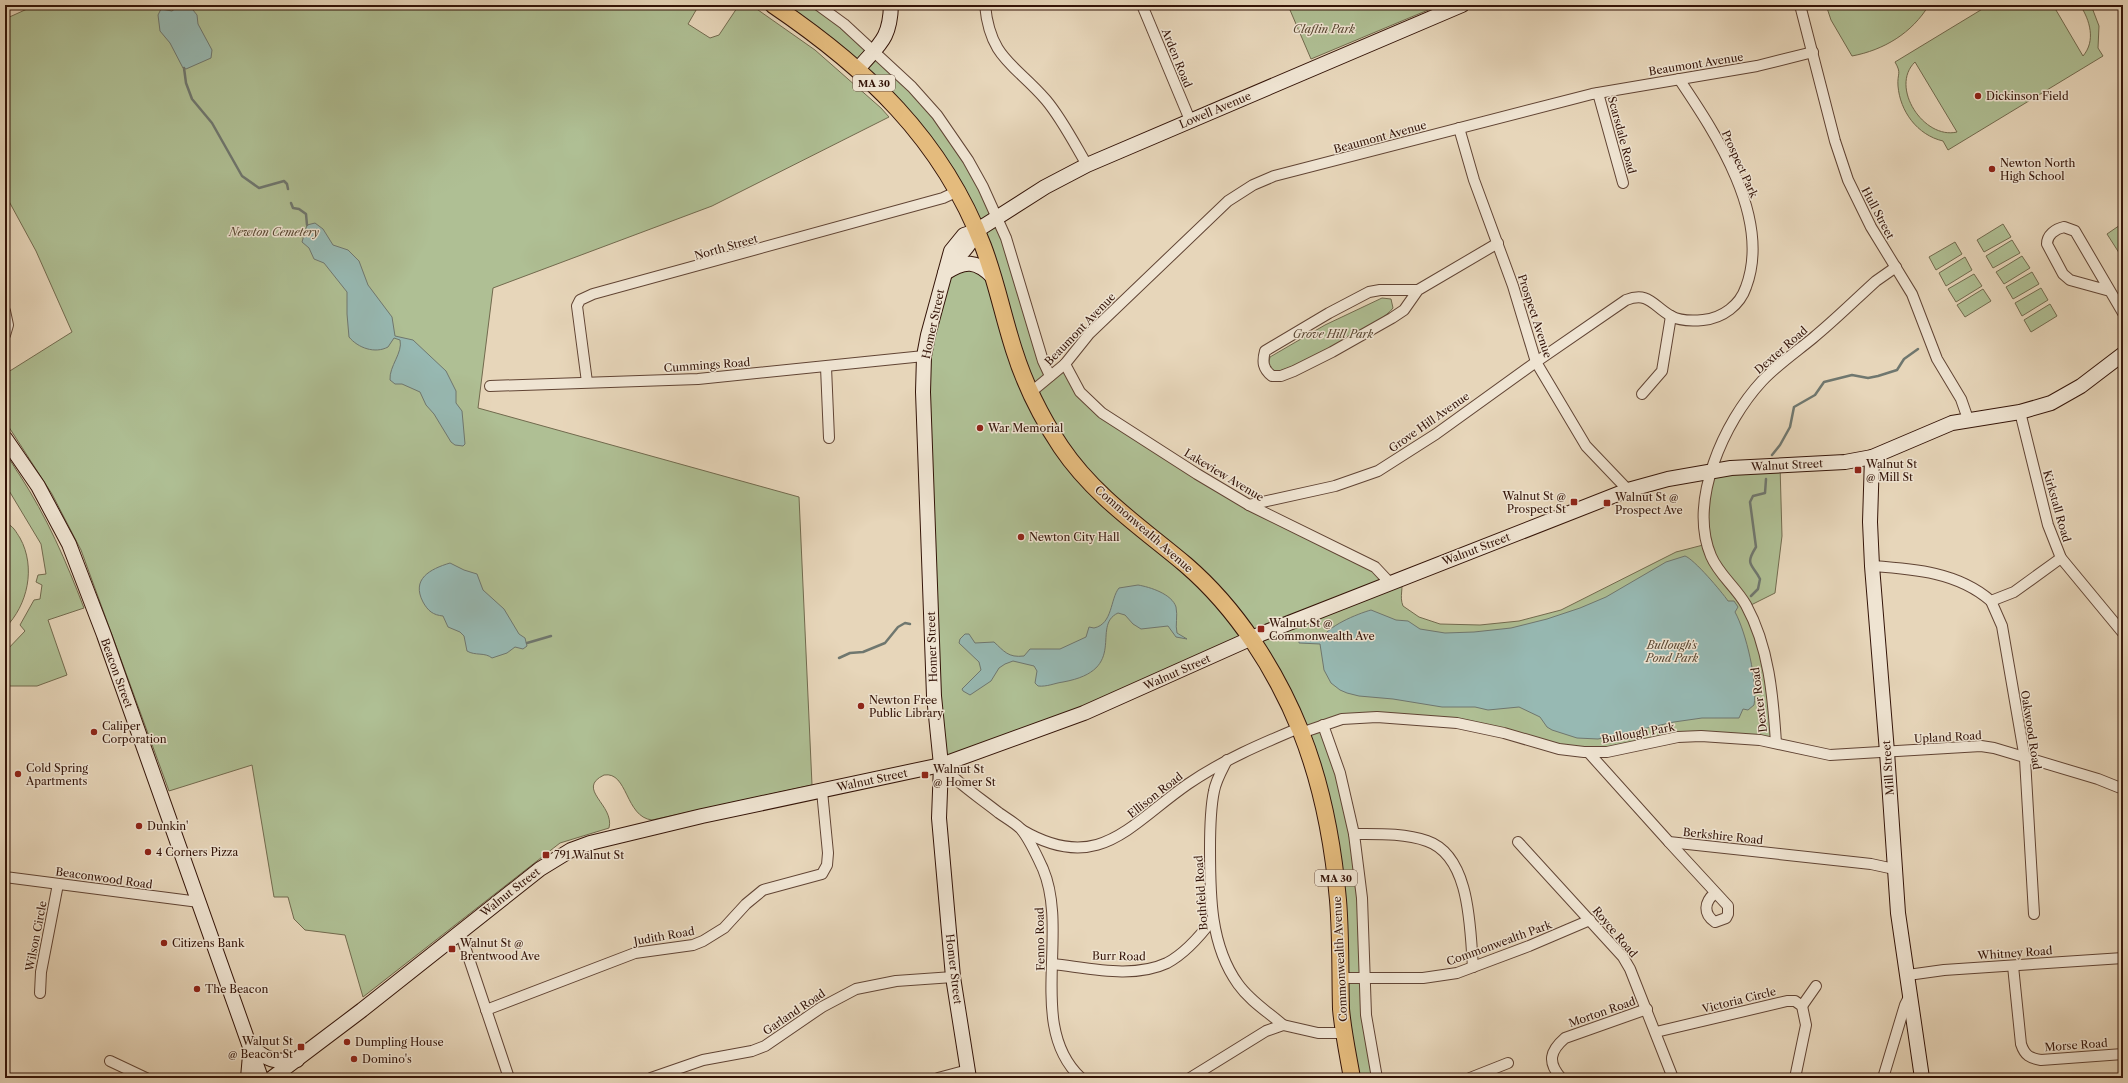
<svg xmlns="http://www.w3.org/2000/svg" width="2128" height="1083" viewBox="0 0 2128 1083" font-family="'Libre Caslon Text',serif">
  <rect width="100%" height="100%" fill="#e7d6ba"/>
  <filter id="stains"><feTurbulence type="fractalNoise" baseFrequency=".005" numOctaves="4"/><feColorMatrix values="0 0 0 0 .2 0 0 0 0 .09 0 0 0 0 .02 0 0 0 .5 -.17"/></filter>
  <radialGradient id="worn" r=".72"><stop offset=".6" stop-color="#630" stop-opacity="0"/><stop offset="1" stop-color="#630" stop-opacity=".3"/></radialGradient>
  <g fill="#afbf94" stroke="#726a4e" fill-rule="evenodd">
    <path d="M 36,5 L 699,5 L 688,24 L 710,38 L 719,35 L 739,5 L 751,5 L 815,50 L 881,108 L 889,117 L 712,206 L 493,288 L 478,408 L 799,497 L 812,785 L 652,820 C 625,817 628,771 604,775 C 575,789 615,805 609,828 L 560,843 L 363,997 L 345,935 L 305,930 L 294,919 L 288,897 L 274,897 L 252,765 L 169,791 L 81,550 L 52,494 L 5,421 L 5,374 L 72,332 L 36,251 L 5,194 L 5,19 Z"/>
    <path d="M 773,5 L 818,5 L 924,100 L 983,187 L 1050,376 L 1065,364 L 1080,392 L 1197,474 L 1375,567 L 1390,583 L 1401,578 C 1404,588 1399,596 1403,606 L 1419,617 L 1440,624 L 1480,625 L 1519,621 L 1561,610 L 1676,552 L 1707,544 L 1711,470 L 1780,465 L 1782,536 L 1775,593 L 1747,607 L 1758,632 L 1776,743 L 1712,736 L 1599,752 L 1504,733 L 1392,717 L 1324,725 L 1348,804 L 1363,931 L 1377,1078 L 1352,1078 L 1317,781 L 1252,638 L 941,765 L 923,392 L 945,273 L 962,264 L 992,276 L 925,141 Z"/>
    <path d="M 1301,5 L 1440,5 L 1311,59 L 1290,10 Z"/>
    <path d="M 1826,5 L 1929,5 C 1912,33 1884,50 1852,56 L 1831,20 Z"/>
    <path d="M 1989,5 L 2053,5 L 2083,56 C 2096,41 2090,20 2080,5 L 2091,5 L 2099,26 L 2098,48 L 2103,56 L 1948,150 L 1943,141 C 1917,135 1900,111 1898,86 C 1897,73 1902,74 1895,62 ZM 1915,62 L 1957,132 C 1924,140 1889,87 1915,62 Z"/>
    <path d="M 2123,223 L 2123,259 L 2107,234 Z"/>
    <path d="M 2003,224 L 2011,237 L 1984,252 L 1977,240 Z"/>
    <path d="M 2012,240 L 2020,253 L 1993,268 L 1986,256 Z"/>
    <path d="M 1955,242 L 1962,254 L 1936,270 L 1929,257 Z"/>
    <path d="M 2022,256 L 2030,268 L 2004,284 L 1996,272 Z"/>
    <path d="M 1965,257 L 1972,270 L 1946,286 L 1939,273 Z"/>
    <path d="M 2032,272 L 2039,284 L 2013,299 L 2006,287 Z"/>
    <path d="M 1974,274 L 1982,286 L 1956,302 L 1948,289 Z"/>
    <path d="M 2041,288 L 2048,300 L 2022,316 L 2015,303 Z"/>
    <path d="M 1983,289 L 1991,301 L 1965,317 L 1957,305 Z"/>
    <path d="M 1382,298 L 1391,299 L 1393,308 C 1382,324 1295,369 1275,372 L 1268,366 L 1270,357 L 1325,325 Z"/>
    <path d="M 2050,304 L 2057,316 L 2031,332 L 2024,320 Z"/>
    <path d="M 5,455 C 10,458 15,469 19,474 C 47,517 66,561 84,608 L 48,620 L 67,675 L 37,686 L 5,686 L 5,652 L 25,631 L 20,625 L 34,600 L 40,599 L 42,585 L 36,582 L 38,575 L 46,574 L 41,544 L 5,484 Z"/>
    <path d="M 5,523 C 13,525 16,532 20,538 C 36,567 28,605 5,628 Z"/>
  </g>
  <g fill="#97b9b3" stroke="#6f776f">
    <path d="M 180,5 L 189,5 L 197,15 L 198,24 L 212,50 L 211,58 L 186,69 L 183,68 L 170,43 L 160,31 L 158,15 L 161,9 L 172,11 Z"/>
    <path d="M 315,223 L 323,229 L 333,245 L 348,250 L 359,261 L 368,285 L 392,317 L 395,336 L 413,340 L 446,371 L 456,391 L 456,403 L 462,411 L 465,444 L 463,446 L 455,445 L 451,442 L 434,414 L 426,405 L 420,392 L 402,384 L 395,384 L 390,380 C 389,366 403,353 400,340 L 394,338 L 388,347 C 375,354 358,348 349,337 L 347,314 L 347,292 L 324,263 L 314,259 L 309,248 L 302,242 L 307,225 Z"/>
    <path d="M 1685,556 C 1694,559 1722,592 1728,601 L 1734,601 L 1738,607 L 1735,612 C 1746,632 1758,683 1754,705 L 1748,710 L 1743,709 L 1739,718 L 1702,718 L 1674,722 L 1598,739 L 1577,738 L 1552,730 L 1547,727 L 1540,717 L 1519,707 L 1488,710 L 1475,707 L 1442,707 L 1393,699 L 1359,696 L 1347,693 L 1340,690 L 1331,683 L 1324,670 L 1320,644 L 1299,643 L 1299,640 L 1321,640 C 1327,626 1357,614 1371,610 L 1396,620 L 1408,621 L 1420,629 L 1445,633 L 1474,632 L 1511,628 L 1547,619 L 1580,608 L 1606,597 L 1666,562 Z"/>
    <path d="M 450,563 L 464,570 L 477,574 L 483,590 L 504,609 L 519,634 L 525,638 L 527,646 L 523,649 L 515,647 L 507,653 L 492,658 C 485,652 475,656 467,651 L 464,636 L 460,632 L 448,627 L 443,616 C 433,615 428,611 423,602 C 411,579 430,569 450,563 Z"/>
    <path d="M 1138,585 C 1150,587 1172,594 1176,607 C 1178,616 1175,625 1177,633 L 1187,639 L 1176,637 L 1168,626 L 1141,629 L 1133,624 L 1125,615 L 1118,613 C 1090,626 1130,670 1063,682 C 1055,683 1047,687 1038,686 L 1035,683 L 1037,671 L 1034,666 L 1013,661 L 1005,664 L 999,668 L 991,681 L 970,695 L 963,691 L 962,689 L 981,670 L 979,662 L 959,643 L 960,639 L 965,634 L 969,634 L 975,643 L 994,642 C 1004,651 1008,658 1024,656 L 1030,649 L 1060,649 L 1086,637 L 1089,627 L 1094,628 C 1113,624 1110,599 1119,588 Z"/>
  </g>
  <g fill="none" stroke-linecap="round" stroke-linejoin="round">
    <g stroke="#6f776f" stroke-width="2.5">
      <path d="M 184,68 L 186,83 L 192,99 L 212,123 L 242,176 L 259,188 L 284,181 L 287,184 L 288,189"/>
      <path d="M 291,203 L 293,208 L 299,209 L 306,214 L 307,225"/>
      <path d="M 1772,455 L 1780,445 L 1790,427 L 1794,407 L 1815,395 L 1824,382 L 1852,375 L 1868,378 L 1878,376 L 1897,370 L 1904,359 L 1918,349"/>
      <path d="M 1751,596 L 1758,589 L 1760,579 C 1753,564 1744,566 1756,547 L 1750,502 L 1753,496 L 1765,493 L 1766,479"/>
      <path d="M 527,643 L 551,636"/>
      <path d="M 839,658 L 850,653 L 863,652 L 885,643 L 898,627 L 905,623 L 910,624"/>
    </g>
    <g stroke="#614434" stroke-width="12">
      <g id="street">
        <path d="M 818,5 L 844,24 L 912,87 L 937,115 L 968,160 L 983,187 L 1006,238 L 1043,361 L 1050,376"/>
        <path d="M 985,5 C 990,59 1015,64 1046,100 C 1062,119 1074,143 1087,165"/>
        <path d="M 1142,5 L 1190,120"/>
        <path d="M 1800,5 L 1835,141 L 1848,180 L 1871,227 L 1912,294 L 1937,359 L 1961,399 L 1968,419"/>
        <path d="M 1598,93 L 1623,183"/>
        <path d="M 1459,128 L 1474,180 L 1513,286 L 1536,362 L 1586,446 L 1628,490"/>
        <path d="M 1418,290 L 1404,310 L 1392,318 L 1332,352 L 1294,371 L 1281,376 L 1272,376 C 1263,369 1262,362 1265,351 L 1329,313 L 1369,292 L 1380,290 L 1418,290 L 1498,243"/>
        <path d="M 2110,291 L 2070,280 L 2063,274 L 2047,244 C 2047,235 2055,229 2064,227 L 2075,231 L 2123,313"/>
        <path d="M 5,311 L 8,325 L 5,335"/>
        <path d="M 1065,364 L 1080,392 L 1102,413 L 1197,474 L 1249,505 L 1375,567 L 1390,583"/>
        <path d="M 826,367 L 829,438"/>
        <path d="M 587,382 L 577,306 L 580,300 L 593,294 L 943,198 L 958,191"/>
        <path d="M 490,386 L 698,379 L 924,356"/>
        <path d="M 1030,393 L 1065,364 L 1089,334 L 1228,201 L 1253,185 L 1274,176 L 1592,94 L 1757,66 L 1813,52"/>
        <path d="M 1642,394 L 1662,371 L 1671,316"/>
        <path d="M 2020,412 L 2048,525 L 2061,558 L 2123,633"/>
        <path d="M 1249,505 L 1335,486 L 1378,471 L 1436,434 L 1536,362 L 1626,300 C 1649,291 1653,306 1671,316 C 1680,321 1693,321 1703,320 C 1723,318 1740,305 1746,287 C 1772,218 1716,134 1679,79"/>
        <path d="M 1872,566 C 1914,569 1958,572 1991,601 L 2014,592 L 2061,558"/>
        <path d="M 1991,601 L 2002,626 L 2025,759 L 2034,914"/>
        <path d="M 1323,725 L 1340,773 L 1354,834 L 1362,898 L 1366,1015 L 1377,1078"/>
        <path d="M 1301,733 L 1342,719 L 1377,717 L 1457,723 L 1504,733 L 1559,749 L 1584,752 L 1607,752 L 1678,737 L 1701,736 L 1760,740 L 1830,755 L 1981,746 L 1994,748 L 2098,779 L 2123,789"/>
        <path d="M 1776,743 C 1773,696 1769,647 1746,605 C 1736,587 1719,575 1711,556 C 1688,501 1724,422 1762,381 C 1777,365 1796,352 1813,338 C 1835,320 1855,300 1876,281 L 1896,267"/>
        <path d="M 1589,753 L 1669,842 L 1871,864 L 1894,869"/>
        <path d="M 1227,760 C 1222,770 1216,780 1214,791 C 1210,810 1210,830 1210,849 C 1210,895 1210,945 1238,984 C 1250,1001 1268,1012 1283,1025"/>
        <path d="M 941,765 C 958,784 979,797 999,813 C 1006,818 1015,823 1021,829 C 1030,840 1037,856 1043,869 C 1070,933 1026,1027 1081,1078"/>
        <path d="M 1022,830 C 1099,875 1130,824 1188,784 C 1223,760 1261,744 1299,728"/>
        <path d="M 1354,834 C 1378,834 1405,833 1427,841 C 1471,856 1470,930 1473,967"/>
        <path d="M 1518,842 L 1623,957 L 1630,969 L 1673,1078"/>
        <path d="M 1669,842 L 1728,906 L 1728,914 L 1726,918 L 1715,922 C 1703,914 1704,902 1715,893"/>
        <path d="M 5,877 L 199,902"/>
        <path d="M 460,932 L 509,1078"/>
        <path d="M 1053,964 C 1089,968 1133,979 1167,963 C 1186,953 1201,935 1213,919"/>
        <path d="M 2013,966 L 2021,1044 C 2025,1056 2030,1058 2041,1060 L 2123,1054"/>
        <path d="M 1908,975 L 1944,970 L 2123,958"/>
        <path d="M 1341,978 L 1423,978 L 1457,973 L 1529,946 L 1590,920"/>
        <path d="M 40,993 L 41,972 L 58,884"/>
        <path d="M 1802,1006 L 1816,986"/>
        <path d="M 486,1010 L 635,953 L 693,945 L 703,941 L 724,928 L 746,904 L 763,890 L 822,874 L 827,865 L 828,853 L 822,791"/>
        <path d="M 1656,1032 L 1787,1001 L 1795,1001 L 1802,1006 L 1806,1025 L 1795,1078"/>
        <path d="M 110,1061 L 146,1078"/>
        <path d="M 651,1078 L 703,1060 L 752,1051 L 765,1046 L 822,1007 L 856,989 L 896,981 L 953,977"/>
        <path d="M 938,1078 L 968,1070"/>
        <path d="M 1190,1078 L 1266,1031 L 1283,1025 L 1318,1033 L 1344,1033"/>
        <path d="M 1470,1078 L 1508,1063"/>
        <path d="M 1561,1078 C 1547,1062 1550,1051 1565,1038 L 1647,1009"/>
        <path d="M 1883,1078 L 1905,1005 L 1910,995"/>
      </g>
    </g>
    <g stroke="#341408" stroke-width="16">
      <g id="secondary">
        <path d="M 858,69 C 879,44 890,40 891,5"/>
        <path d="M 948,264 C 961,256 970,245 976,231"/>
        <path d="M 945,273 C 965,260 976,260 993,277"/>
        <path d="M 5,438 L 38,486 L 69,544 L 104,635 L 261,1078"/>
        <path d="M 1872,457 L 1870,522 L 1872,566 L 1887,752 L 1898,913 L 1922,1078"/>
        <path d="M 250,1045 C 267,1061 274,1062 297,1060"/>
        <path d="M 248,1078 L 250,1055"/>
        <path d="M 272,1078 L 362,1010 L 540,869 L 571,850 L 590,843 L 702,816 L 941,765 L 1084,713 L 1261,634 L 1628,490 L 1668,479 L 1731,468 L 1845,462 L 1872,457 L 1952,423 L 2020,412 L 2051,403 L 2081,386 L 2123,354"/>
        <path d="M 969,1078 L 953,977 L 939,818 L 941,765 L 934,696 L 923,392 L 924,356 L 928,335 L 951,251 L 964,235 L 976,231 L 1045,187 L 1087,165 L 1462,5"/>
      </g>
    </g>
    <g stroke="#341408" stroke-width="18">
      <path id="primary" d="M 773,5 C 866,68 942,139 983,246 C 996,280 1003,316 1014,350 C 1025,385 1041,417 1061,447 C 1094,496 1142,528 1186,565 C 1237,609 1276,670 1301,732 C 1322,785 1333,843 1338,900 C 1341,936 1340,972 1341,1009 C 1343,1032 1348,1055 1352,1078"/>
    </g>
    <use href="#street" stroke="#efe4d2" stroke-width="10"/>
    <use href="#secondary" stroke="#efe4d2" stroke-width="14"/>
    <use href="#primary" stroke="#e4bb7d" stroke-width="16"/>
  </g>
  <g fill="#8f2418" stroke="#efe4d2" stroke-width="1.5">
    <circle cx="1978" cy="96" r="4"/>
    <circle cx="1992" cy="169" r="4"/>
    <circle cx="980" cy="428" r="4"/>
    <rect x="1854" y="466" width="8" height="8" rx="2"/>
    <rect x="1570" y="498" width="8" height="8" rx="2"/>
    <rect x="1603" y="499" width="8" height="8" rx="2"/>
    <circle cx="1021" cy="537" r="4"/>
    <rect x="1257" y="625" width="8" height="8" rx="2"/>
    <circle cx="861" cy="706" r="4"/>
    <circle cx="94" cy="732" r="4"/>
    <circle cx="18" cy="774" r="4"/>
    <rect x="921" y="771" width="8" height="8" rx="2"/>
    <circle cx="139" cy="826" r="4"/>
    <circle cx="148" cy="852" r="4"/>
    <rect x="542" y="851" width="8" height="8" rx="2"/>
    <circle cx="164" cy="943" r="4"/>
    <rect x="448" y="945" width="8" height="8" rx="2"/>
    <circle cx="197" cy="989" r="4"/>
    <circle cx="347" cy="1042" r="4"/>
    <rect x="297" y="1043" width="8" height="8" rx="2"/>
    <circle cx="354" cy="1059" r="4"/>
  </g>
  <g text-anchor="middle" stroke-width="3" stroke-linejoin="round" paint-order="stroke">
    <g fill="#efe4d2" stroke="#6c5245" stroke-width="1">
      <rect x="853" y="75" width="42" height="16" rx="3"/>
      <rect x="1315" y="870" width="42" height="16" rx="3"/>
    </g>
    <g font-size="10" font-weight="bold" fill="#341408">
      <text x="874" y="87">MA 30</text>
      <text x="1336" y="882">MA 30</text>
    </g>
    <g font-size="11" font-style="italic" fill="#594732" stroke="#efe4d2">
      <text x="1324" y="33">Claflin Park</text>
      <text x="274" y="236">Newton Cemetery</text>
      <text x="1333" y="338">Grove Hill Park</text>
      <text x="1672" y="649">Bullough's<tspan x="1672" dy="13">Pond Park</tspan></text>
    </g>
    <g font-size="11" fill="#341408" stroke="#efe4d2">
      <text transform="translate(1177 58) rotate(68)" y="4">Arden Road</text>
      <text transform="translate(1696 64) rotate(-9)" y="4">Beaumont Avenue</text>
      <text transform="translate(1215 110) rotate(-23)" y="4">Lowell Avenue</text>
      <text transform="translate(1622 135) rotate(75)" y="4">Scarsdale Road</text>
      <text transform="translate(1380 137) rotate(-15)" y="4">Beaumont Avenue</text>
      <text transform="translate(1740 164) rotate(66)" y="4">Prospect Park</text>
      <text transform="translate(1878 213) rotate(62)" y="4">Hull Street</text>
      <text transform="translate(726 247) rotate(-16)" y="4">North Street</text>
      <text transform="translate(1535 316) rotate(72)" y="4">Prospect Avenue</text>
      <text transform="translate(933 324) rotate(-78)" y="4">Homer Street</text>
      <text transform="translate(1080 329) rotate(-46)" y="4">Beaumont Avenue</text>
      <text transform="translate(1781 350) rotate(-41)" y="4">Dexter Road</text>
      <text transform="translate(707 365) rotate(-4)" y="4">Cummings Road</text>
      <text transform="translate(1429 422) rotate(-35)" y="4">Grove Hill Avenue</text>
      <text transform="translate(1787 465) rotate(-3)" y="4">Walnut Street</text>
      <text transform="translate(1224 475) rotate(31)" y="4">Lakeview Avenue</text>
      <text transform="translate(2057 506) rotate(74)" y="4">Kirkstall Road</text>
      <text transform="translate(1144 529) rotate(41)" y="4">Commonwealth Avenue</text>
      <text transform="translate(1476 549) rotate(-21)" y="4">Walnut Street</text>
      <text transform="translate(932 647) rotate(-92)" y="4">Homer Street</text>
      <text transform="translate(1177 672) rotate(-24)" y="4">Walnut Street</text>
      <text transform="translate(117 673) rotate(70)" y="4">Beacon Street</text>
      <text transform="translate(1759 700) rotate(-97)" y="4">Dexter Road</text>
      <text transform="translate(2031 730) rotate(81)" y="4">Oakwood Road</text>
      <text transform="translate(1638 733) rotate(-10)" y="4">Bullough Park</text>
      <text transform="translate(1948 737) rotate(-3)" y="4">Upland Road</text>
      <text transform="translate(1888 768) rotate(-94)" y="4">Mill Street</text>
      <text transform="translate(872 780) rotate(-12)" y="4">Walnut Street</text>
      <text transform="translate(1155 795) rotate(-38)" y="4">Ellison Road</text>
      <text transform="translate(1723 836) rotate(6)" y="4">Berkshire Road</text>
      <text transform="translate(104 878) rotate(8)" y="4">Beaconwood Road</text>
      <text transform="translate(510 892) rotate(-38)" y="4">Walnut Street</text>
      <text transform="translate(1201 893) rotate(-94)" y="4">Bothfeld Road</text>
      <text transform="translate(1615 932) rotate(50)" y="4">Royce Road</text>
      <text transform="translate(36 936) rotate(-79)" y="4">Wilson Circle</text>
      <text transform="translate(664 936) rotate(-10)" y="4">Judith Road</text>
      <text transform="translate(1040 939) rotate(-91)" y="4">Fenno Road</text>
      <text transform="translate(1499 943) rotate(-20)" y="4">Commonwealth Park</text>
      <text transform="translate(2015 953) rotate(-4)" y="4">Whitney Road</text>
      <text transform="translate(1119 956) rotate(1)" y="4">Burr Road</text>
      <text transform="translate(1340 959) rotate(-93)" y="4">Commonwealth Avenue</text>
      <text transform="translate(954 969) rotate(83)" y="4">Homer Street</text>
      <text transform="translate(1739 1000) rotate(-14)" y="4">Victoria Circle</text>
      <text transform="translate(794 1012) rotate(-34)" y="4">Garland Road</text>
      <text transform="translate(1602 1012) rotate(-19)" y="4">Morton Road</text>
      <text transform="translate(2076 1045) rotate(-4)" y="4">Morse Road</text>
    </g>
    <g font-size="11" fill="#341408" stroke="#efe4d2" text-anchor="start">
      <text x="1986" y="100">Dickinson Field</text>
      <text x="2000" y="167">Newton North<tspan x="2000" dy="13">High School</tspan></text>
      <text x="988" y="432">War Memorial</text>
      <text x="1866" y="468">Walnut St<tspan x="1866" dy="13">@ Mill St</tspan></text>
      <text x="1566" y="500" text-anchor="end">Walnut St @<tspan x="1566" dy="13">Prospect St</tspan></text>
      <text x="1615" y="501">Walnut St @<tspan x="1615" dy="13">Prospect Ave</tspan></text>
      <text x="1029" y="541">Newton City Hall</text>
      <text x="1269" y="627">Walnut St @<tspan x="1269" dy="13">Commonwealth Ave</tspan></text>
      <text x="869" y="704">Newton Free<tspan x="869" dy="13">Public Library</tspan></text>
      <text x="102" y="730">Caliper<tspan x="102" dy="13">Corporation</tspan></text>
      <text x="26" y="772">Cold Spring<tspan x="26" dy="13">Apartments</tspan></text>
      <text x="933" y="773">Walnut St<tspan x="933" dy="13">@ Homer St</tspan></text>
      <text x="147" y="830">Dunkin'</text>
      <text x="156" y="856">4 Corners Pizza</text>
      <text x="554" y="859">791 Walnut St</text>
      <text x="172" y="947">Citizens Bank</text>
      <text x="460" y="947">Walnut St @<tspan x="460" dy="13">Brentwood Ave</tspan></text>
      <text x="205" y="993">The Beacon</text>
      <text x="293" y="1045" text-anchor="end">Walnut St<tspan x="293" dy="13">@ Beacon St</tspan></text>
      <text x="355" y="1046">Dumpling House</text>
      <text x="362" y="1063">Domino's</text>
    </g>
  </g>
  <rect width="2128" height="1083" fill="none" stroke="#e7d6ba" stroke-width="20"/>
  <rect x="6" y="6" width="2116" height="1071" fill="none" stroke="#341408" stroke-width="2"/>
  <rect x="10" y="10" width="2108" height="1063" fill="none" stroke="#341408"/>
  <rect width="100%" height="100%" filter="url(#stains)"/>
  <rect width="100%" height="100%" fill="url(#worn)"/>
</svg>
